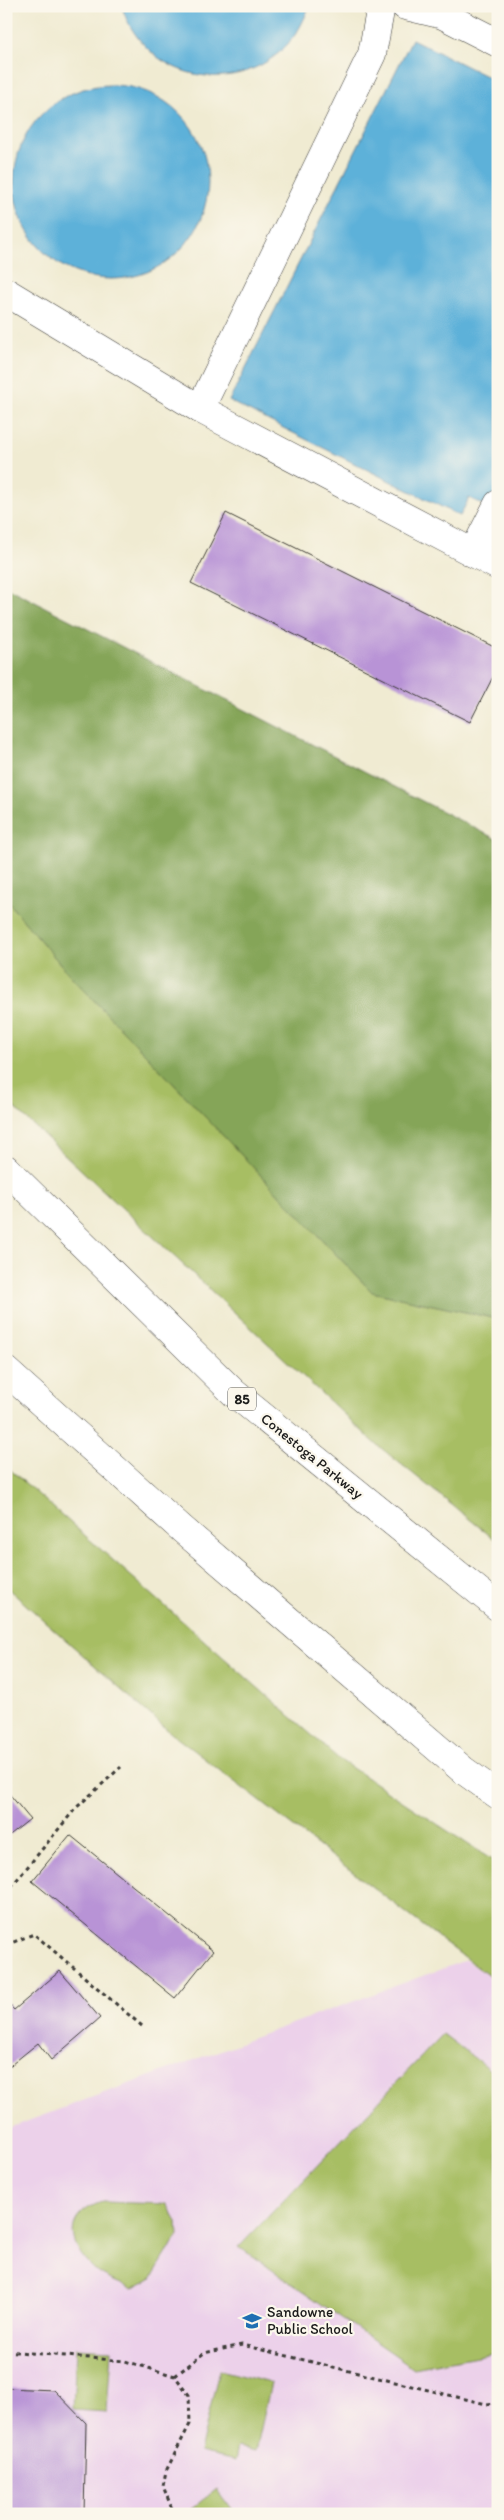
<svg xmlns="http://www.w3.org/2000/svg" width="504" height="2520" viewBox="0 0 504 2520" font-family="Itim,sans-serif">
  <rect width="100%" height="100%" fill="#fbf7ec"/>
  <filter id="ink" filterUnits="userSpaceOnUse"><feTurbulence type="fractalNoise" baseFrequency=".02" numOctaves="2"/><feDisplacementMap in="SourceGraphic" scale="10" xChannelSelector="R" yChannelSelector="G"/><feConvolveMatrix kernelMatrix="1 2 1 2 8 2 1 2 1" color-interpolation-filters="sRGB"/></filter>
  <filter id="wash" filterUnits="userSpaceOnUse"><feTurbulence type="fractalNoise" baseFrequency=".0096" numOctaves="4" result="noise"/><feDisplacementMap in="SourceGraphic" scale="20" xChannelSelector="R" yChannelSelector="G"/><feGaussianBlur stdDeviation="1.12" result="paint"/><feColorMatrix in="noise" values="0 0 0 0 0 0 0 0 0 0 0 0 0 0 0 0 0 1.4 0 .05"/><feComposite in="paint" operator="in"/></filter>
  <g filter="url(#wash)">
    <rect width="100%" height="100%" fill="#f0ebd2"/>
    <path fill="#ecd1ea" d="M 466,1960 L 498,1983 L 498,2514 L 6,2514 L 6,2129 Z"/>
    <g fill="#a7be63" stroke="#626d40">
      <path d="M 6,900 L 68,973 L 372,1292 L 498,1319 L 498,1542 L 376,1444 L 6,1100 Z"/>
      <path d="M 6,1466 L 340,1760 L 498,1864 L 498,1983 L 172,1734 L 6,1587 Z"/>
      <path d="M 443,2034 L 498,2076 L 498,2352 L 414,2368 L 239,2247 Z"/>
      <path d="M 102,2202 L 167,2204 L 177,2222 L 178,2235 L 151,2279 L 132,2289 C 120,2283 103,2278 94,2269 C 67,2244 63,2215 102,2202 Z"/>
      <path d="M 76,2348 L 111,2350 L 107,2412 L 73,2410 Z"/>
      <path d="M 219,2370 L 271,2383 L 256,2451 L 238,2447 L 235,2460 L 200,2452 Z"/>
      <path d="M 217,2489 L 236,2514 L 189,2514 L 187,2512 Z"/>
    </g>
    <path fill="#85a559" stroke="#50603a" d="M 6,587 L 498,840 L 498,1319 L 372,1292 L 68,973 L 6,900 Z"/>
    <g fill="#5db1d9" stroke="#3c667a">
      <path d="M 122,6 L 309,6 C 289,72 211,98 156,56 C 140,43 127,26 122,6 Z"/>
      <path d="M 412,39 L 498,82 L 498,512 L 469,498 L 460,516 L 229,401 Z"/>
      <circle cx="111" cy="182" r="97"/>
    </g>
    <g id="blocks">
      <g fill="#b893d6">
        <path d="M 226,513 L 498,649 L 498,667 L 470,722 L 191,583 Z"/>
        <path d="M 6,1790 L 30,1819 L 6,1838 Z"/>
        <path d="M 70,1835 L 213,1951 L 175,1998 L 32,1881 Z"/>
        <path d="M 60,1971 L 100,2018 L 51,2060 L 38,2043 L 6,2069 L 6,2001 L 14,2010 Z"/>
        <path d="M 6,2388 L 54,2390 L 86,2423 L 84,2514 L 6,2514 Z"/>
      </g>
    </g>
  </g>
  <g filter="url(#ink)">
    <use href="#blocks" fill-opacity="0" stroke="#3c3b37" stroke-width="1"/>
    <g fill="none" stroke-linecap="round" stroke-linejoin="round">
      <g stroke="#3c3b37" stroke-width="29">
        <g id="minor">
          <path d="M 405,6 L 443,15 L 498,43"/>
          <path d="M 6,292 L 200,409 L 498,566"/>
          <path d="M 200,409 L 372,54 L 381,6"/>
          <path d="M 473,553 L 498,504"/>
        </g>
      </g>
      <g stroke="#3c3b37" stroke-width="29">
        <g id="highway">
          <path d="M 6,1169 L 234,1393 L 498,1607"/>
          <path d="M 6,1371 L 182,1529 L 463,1770 L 498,1795"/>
        </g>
      </g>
      <g stroke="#3c3b37" stroke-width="3" stroke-dasharray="4 4" stroke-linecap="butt">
        <path d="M 6,1893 L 76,1808 L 121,1767"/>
        <path d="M 6,1945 L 34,1934 L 142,2026"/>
        <path d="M 6,2351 L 125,2361 L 175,2376 L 189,2395 L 190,2424 L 166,2471 L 163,2486 L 174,2514"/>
        <path d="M 175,2376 L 204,2353 L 242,2345 L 486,2404 L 498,2403"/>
      </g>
      <use href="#minor" stroke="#fff" stroke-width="28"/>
      <use href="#highway" stroke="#fff" stroke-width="28"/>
    </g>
  </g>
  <defs>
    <g id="school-bare" transform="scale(1.5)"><path d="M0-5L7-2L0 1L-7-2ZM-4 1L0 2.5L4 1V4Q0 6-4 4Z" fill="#1f6fb2" stroke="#fbf7ec" stroke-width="2.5" paint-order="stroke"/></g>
  </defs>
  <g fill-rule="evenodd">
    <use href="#school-bare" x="252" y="2321"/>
  </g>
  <g text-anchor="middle" stroke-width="4.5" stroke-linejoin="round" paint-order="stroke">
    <rect fill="#fbf7ec" stroke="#5f5e5a" stroke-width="1" x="228" y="1387.5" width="28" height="23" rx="4"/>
    <g font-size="14" font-weight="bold" fill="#1c1c1c">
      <text x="242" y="1404">85</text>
    </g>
    <g font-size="15" fill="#1c1c1c" stroke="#fbf7ec">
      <text transform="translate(312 1456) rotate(39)" y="5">Conestoga Parkway</text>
    </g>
    <g font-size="15" fill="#1c1c1c" stroke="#fbf7ec" text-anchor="start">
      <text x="267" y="2317">Sandowne<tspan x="267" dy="17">Public School</tspan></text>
    </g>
  </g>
  <rect width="504" height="2520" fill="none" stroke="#fbf7ec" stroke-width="25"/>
</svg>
